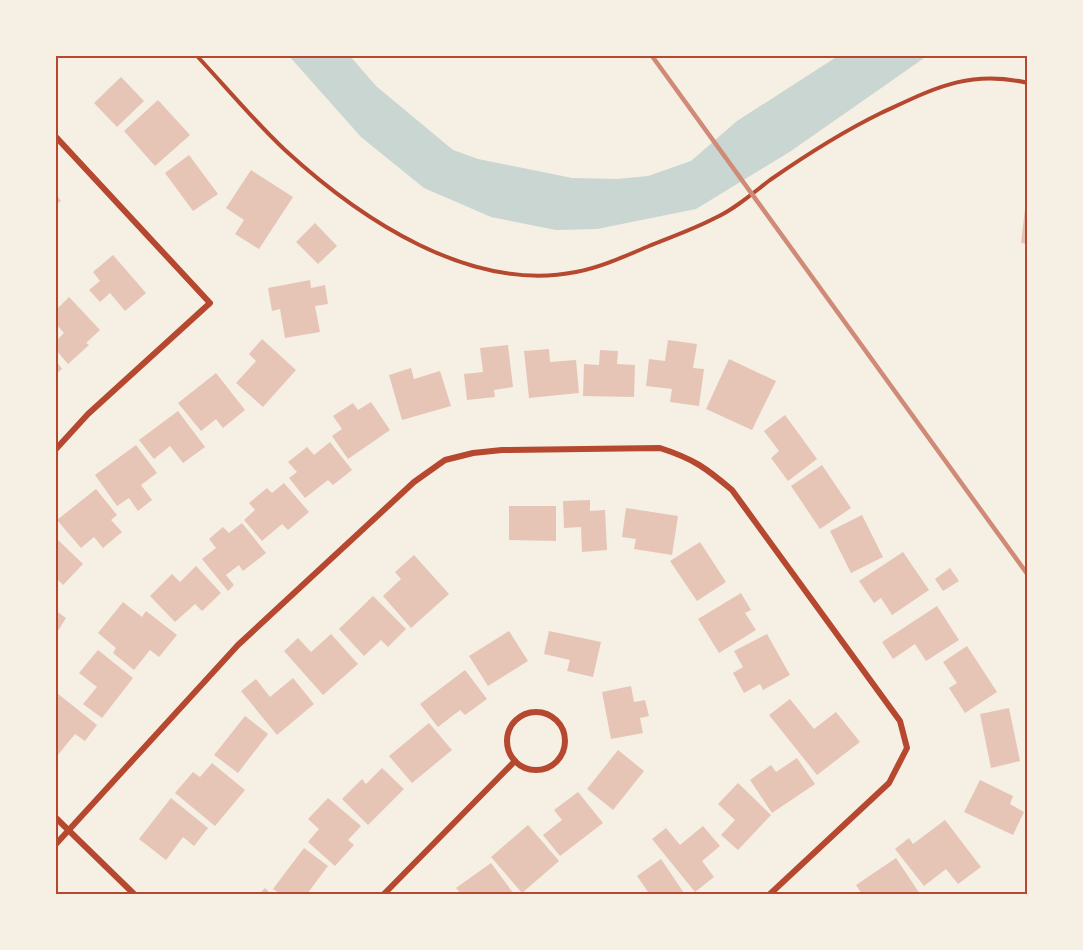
<svg xmlns="http://www.w3.org/2000/svg" width="1083" height="950" viewBox="0 0 1083 950" font-family="'Fira Sans Condensed',sans-serif">
  <rect width="100%" height="100%" fill="#f6efe4"/>
  <path fill="#c9d6d2" d="M 289,56 L 350,56 L 376,86 L 453,150 L 478,159 L 572,178 L 617,179 L 648,176 L 691,161 L 737,121 L 838,56 L 927,56 L 791,151 L 696,209 L 597,229 L 556,230 L 491,217 L 424,188 L 361,137 Z"/>
  <g fill="#e6c5b7">
    <path d="M 121,77 L 144,101 L 117,127 L 94,103 Z"/>
    <path d="M 158,100 L 190,135 L 155,166 L 124,131 Z"/>
    <path d="M 189,155 L 218,194 L 193,211 L 165,173 Z"/>
    <path d="M 251,170 L 293,197 L 259,249 L 235,234 L 244,220 L 226,208 Z"/>
    <path d="M 56,194 L 61,201 L 56,205 Z"/>
    <path d="M 1026,200 L 1028,200 L 1028,244 L 1021,243 Z"/>
    <path d="M 315,223 L 337,246 L 318,264 L 296,242 Z"/>
    <path d="M 113,255 L 146,293 L 125,311 L 110,293 L 100,302 L 89,290 L 100,281 L 93,272 Z"/>
    <path d="M 310,280 L 311,288 L 325,285 L 328,304 L 315,306 L 320,332 L 285,338 L 280,309 L 272,311 L 268,288 Z"/>
    <path d="M 69,297 L 100,330 L 86,343 L 89,345 L 68,364 L 56,350 L 56,341 L 64,333 L 56,324 L 56,310 Z"/>
    <path d="M 262,339 L 296,370 L 263,407 L 236,383 L 256,361 L 249,354 Z"/>
    <path d="M 668,340 L 697,344 L 693,368 L 704,369 L 699,406 L 670,402 L 672,389 L 646,386 L 649,359 L 665,361 Z"/>
    <path d="M 508,345 L 513,387 L 494,390 L 495,397 L 467,400 L 464,374 L 483,372 L 480,348 Z"/>
    <path d="M 549,349 L 550,362 L 576,360 L 579,393 L 529,398 L 524,351 Z"/>
    <path d="M 600,350 L 618,351 L 617,364 L 635,365 L 634,397 L 583,396 L 584,364 L 599,365 Z"/>
    <path d="M 729,359 L 776,381 L 752,430 L 706,409 Z"/>
    <path d="M 56,361 L 62,369 L 56,374 Z"/>
    <path d="M 411,368 L 414,379 L 440,371 L 451,406 L 402,420 L 389,375 Z"/>
    <path d="M 216,373 L 245,410 L 223,428 L 216,419 L 201,431 L 178,403 Z"/>
    <path d="M 371,402 L 390,430 L 348,459 L 332,436 L 342,429 L 333,416 L 353,403 L 358,410 Z"/>
    <path d="M 178,411 L 205,447 L 183,463 L 170,446 L 154,459 L 139,440 Z"/>
    <path d="M 785,415 L 817,459 L 788,481 L 771,458 L 779,451 L 764,431 Z"/>
    <path d="M 330,442 L 352,470 L 333,485 L 328,480 L 305,498 L 289,478 L 297,472 L 288,462 L 307,447 L 314,455 Z"/>
    <path d="M 136,445 L 157,473 L 141,485 L 152,500 L 138,511 L 129,498 L 117,506 L 95,475 Z"/>
    <path d="M 822,465 L 851,508 L 820,529 L 791,486 Z"/>
    <path d="M 284,483 L 309,512 L 288,530 L 282,524 L 262,541 L 244,520 L 255,510 L 249,503 L 267,488 L 272,493 Z"/>
    <path d="M 96,489 L 117,515 L 111,520 L 122,532 L 103,548 L 94,537 L 81,548 L 57,520 Z"/>
    <path d="M 590,500 L 590,511 L 605,510 L 607,550 L 582,552 L 581,527 L 564,528 L 563,501 Z"/>
    <path d="M 509,506 L 556,506 L 556,541 L 509,540 Z"/>
    <path d="M 626,508 L 678,516 L 672,555 L 634,549 L 636,539 L 622,537 Z"/>
    <path d="M 862,515 L 883,557 L 851,573 L 830,531 Z"/>
    <path d="M 242,523 L 266,553 L 243,571 L 239,565 L 226,575 L 234,585 L 228,591 L 202,559 L 216,548 L 209,539 L 223,527 L 229,533 Z"/>
    <path d="M 56,538 L 83,564 L 63,585 L 56,578 Z"/>
    <path d="M 700,542 L 726,582 L 697,601 L 670,561 Z"/>
    <path d="M 903,552 L 929,590 L 892,615 L 881,598 L 874,603 L 859,581 Z"/>
    <path d="M 414,555 L 449,594 L 411,628 L 383,596 L 401,579 L 395,572 Z"/>
    <path d="M 196,566 L 221,593 L 202,611 L 195,604 L 175,622 L 150,596 L 172,574 L 180,582 Z"/>
    <path d="M 950,568 L 959,581 L 943,591 L 935,579 Z"/>
    <path d="M 741,593 L 751,610 L 745,613 L 756,630 L 719,653 L 698,619 Z"/>
    <path d="M 373,596 L 406,629 L 388,647 L 381,640 L 364,656 L 339,629 Z"/>
    <path d="M 123,602 L 142,617 L 146,611 L 177,635 L 159,657 L 150,650 L 134,670 L 113,653 L 116,648 L 98,633 Z"/>
    <path d="M 937,606 L 959,640 L 926,661 L 915,644 L 893,659 L 882,642 Z"/>
    <path d="M 56,611 L 66,618 L 56,634 Z"/>
    <path d="M 509,631 L 528,661 L 488,686 L 469,656 Z"/>
    <path d="M 549,631 L 601,642 L 593,677 L 567,671 L 570,660 L 544,654 Z"/>
    <path d="M 331,634 L 358,664 L 323,695 L 284,651 L 298,638 L 311,652 Z"/>
    <path d="M 767,634 L 790,675 L 763,690 L 760,684 L 744,693 L 733,673 L 743,667 L 734,651 Z"/>
    <path d="M 967,646 L 997,692 L 965,713 L 949,688 L 957,683 L 943,662 Z"/>
    <path d="M 98,650 L 133,678 L 102,718 L 83,704 L 97,687 L 79,673 Z"/>
    <path d="M 465,670 L 487,699 L 465,715 L 460,710 L 438,727 L 420,704 Z"/>
    <path d="M 293,678 L 314,704 L 277,735 L 241,691 L 256,679 L 270,697 Z"/>
    <path d="M 631,686 L 634,702 L 645,700 L 649,716 L 640,718 L 643,733 L 611,739 L 602,692 Z"/>
    <path d="M 57,693 L 97,725 L 85,741 L 75,734 L 57,756 L 56,695 Z"/>
    <path d="M 790,699 L 814,729 L 836,712 L 860,742 L 817,775 L 769,715 Z"/>
    <path d="M 1009,708 L 1020,761 L 991,768 L 980,714 Z"/>
    <path d="M 245,716 L 268,734 L 238,773 L 214,755 Z"/>
    <path d="M 429,723 L 452,750 L 412,783 L 389,756 Z"/>
    <path d="M 618,750 L 644,771 L 613,810 L 587,789 Z"/>
    <path d="M 797,758 L 815,784 L 772,813 L 750,780 L 771,765 L 776,772 Z"/>
    <path d="M 212,763 L 245,790 L 215,826 L 175,793 L 193,772 L 200,777 Z"/>
    <path d="M 382,768 L 404,789 L 368,825 L 342,799 L 362,779 L 366,784 Z"/>
    <path d="M 980,780 L 1013,796 L 1010,804 L 1024,812 L 1013,835 L 964,812 Z"/>
    <path d="M 738,783 L 771,815 L 738,850 L 721,835 L 735,820 L 718,804 Z"/>
    <path d="M 578,792 L 603,823 L 560,856 L 543,835 L 562,820 L 554,810 Z"/>
    <path d="M 171,798 L 208,828 L 194,846 L 183,837 L 166,860 L 139,839 Z"/>
    <path d="M 328,798 L 361,826 L 348,840 L 354,845 L 335,866 L 308,842 L 319,829 L 308,819 Z"/>
    <path d="M 945,820 L 981,867 L 958,884 L 946,869 L 924,886 L 895,849 L 909,838 L 913,844 Z"/>
    <path d="M 528,825 L 559,861 L 522,893 L 491,857 Z"/>
    <path d="M 703,826 L 720,846 L 702,861 L 714,877 L 695,892 L 652,839 L 666,828 L 680,845 Z"/>
    <path d="M 304,848 L 328,866 L 307,894 L 281,894 L 273,889 Z"/>
    <path d="M 896,858 L 920,894 L 862,894 L 856,885 Z"/>
    <path d="M 661,859 L 684,893 L 682,894 L 645,894 L 648,892 L 637,876 Z"/>
    <path d="M 491,863 L 514,894 L 461,894 L 456,888 Z"/>
    <path d="M 265,888 L 271,894 L 259,894 Z"/>
  </g>
  <g fill="none" stroke-linecap="round" stroke-linejoin="round">
    <path stroke="#b5482f" stroke-width="4" d="M 197,56 C 226,87 254,121 285,150 C 360,219 470,293 576,272 C 602,267 625,256 649,246 C 671,237 694,229 715,218 C 735,209 753,193 770,180 C 806,155 842,132 881,113 C 933,89 968,69 1028,83"/>
    <g stroke="#b5482f" stroke-width="6">
      <path d="M 56,137 L 210,303 L 88,414 L 56,449"/>
      <circle cx="536" cy="741" r="29"/>
      <path d="M 56,818 L 134,894"/>
      <path d="M 56,844 L 238,645 L 414,482 L 445,460 L 473,453 L 502,450 L 660,448 C 694,459 706,468 732,490 L 900,721 L 907,748 L 889,783 L 770,894"/>
      <path d="M 384,894 L 515,761"/>
    </g>
    <path stroke="#cf8b77" stroke-width="4.5" d="M 652,56 L 1028,575"/>
  </g>
  <rect width="1083" height="950" fill="none" stroke="#f6efe4" stroke-width="114"/>
  <rect x="57" y="57" width="969" height="836" fill="none" stroke="#b5482f" stroke-width="2"/>
</svg>
